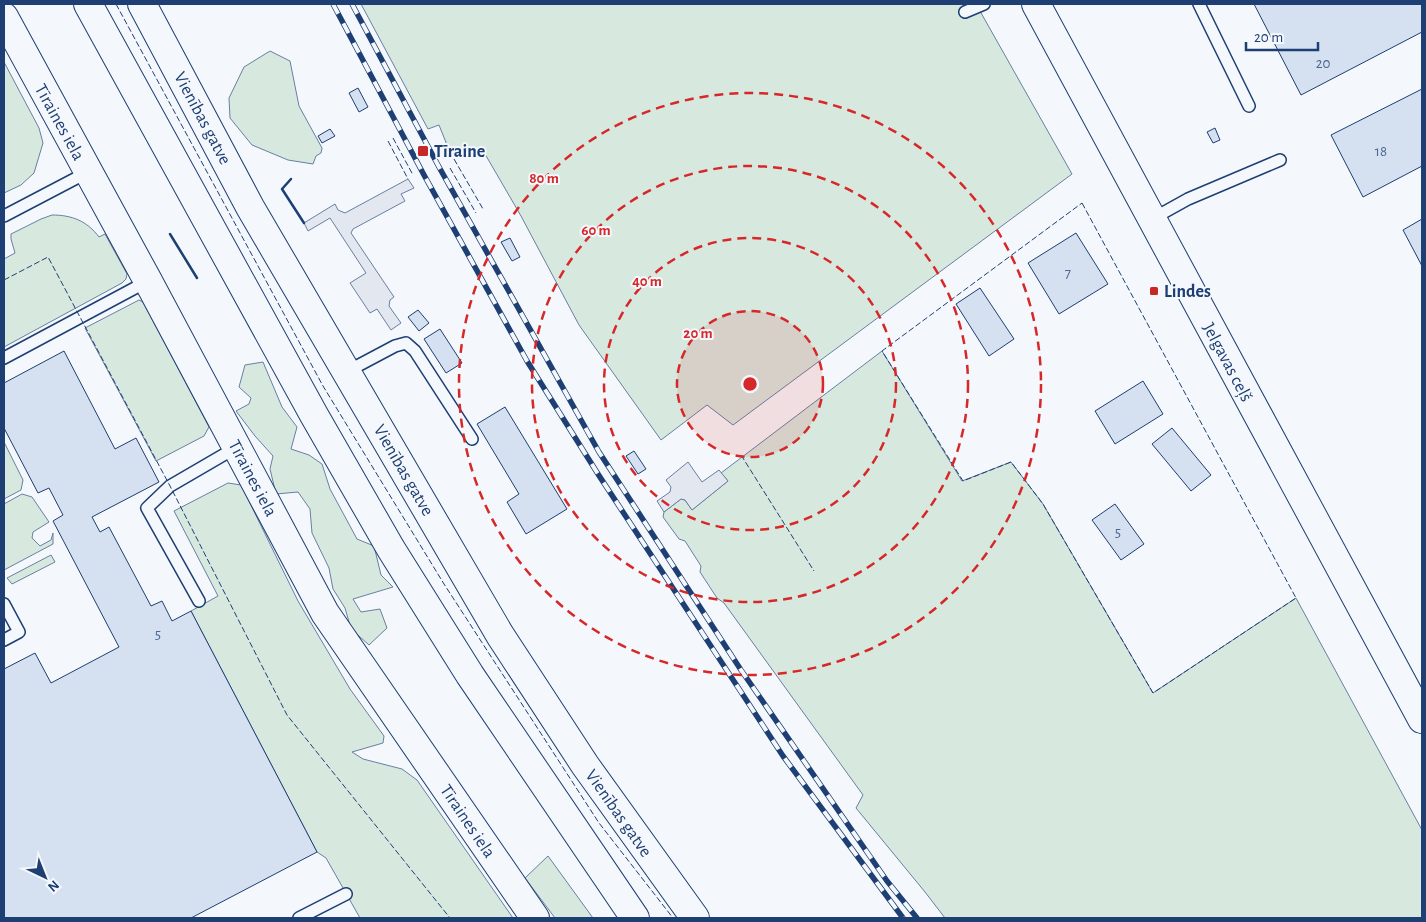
<svg xmlns="http://www.w3.org/2000/svg" width="1426" height="922" viewBox="0 0 1426 922" font-family="'Alegreya Sans',sans-serif">
  <rect width="100%" height="100%" fill="#f4f7fb"/>
  <g fill="#d7e8df" stroke="#687fa3">
    <path d="M 361,4 L 976,4 L 1072,174 L 733,425 L 707,405 L 661,440 L 579,325 L 521,216 L 485,154 L 459,147 L 449,150 L 439,125 L 428,129 Z"/>
    <path d="M 270,51 L 290,61 L 299,106 L 322,148 L 321,153 L 316,156 L 313,164 L 288,160 L 252,145 L 230,118 L 229,98 L 244,67 Z"/>
    <path d="M 4,62 L 39,128 L 43,143 L 34,173 L 21,185 L 4,193 Z"/>
    <path d="M 52,215 C 72,215 87,221 99,237 L 105,234 L 127,274 L 126,279 L 122,283 L 4,347 L 4,259 L 15,253 L 11,239 L 11,234 L 41,219 Z"/>
    <path d="M 139,300 L 143,302 L 209,427 L 204,436 L 156,461 L 85,328 Z"/>
    <path d="M 882,351 L 962,481 L 1011,462 L 1043,504 L 1153,693 L 1296,598 L 1422,830 L 1422,918 L 945,918 L 925,892 L 856,808 L 863,795 L 724,603 L 717,598 L 700,572 L 701,566 L 685,541 L 679,539 L 663,517 L 664,512 L 681,499 L 685,500 L 692,510 L 728,481 L 721,473 Z"/>
    <path d="M 263,362 L 282,407 L 297,427 L 291,449 L 309,455 L 322,464 L 330,489 L 357,539 L 374,546 L 381,575 L 393,587 L 353,599 L 361,612 L 380,609 L 387,628 L 369,645 L 351,629 L 345,608 L 333,589 L 329,568 L 312,533 L 310,509 L 298,492 L 276,494 L 270,469 L 273,456 L 255,436 L 236,411 L 249,404 L 251,398 L 239,387 L 245,365 Z"/>
    <path d="M 4,442 L 23,480 L 21,490 L 4,499 Z"/>
    <path d="M 228,483 L 241,485 L 298,601 L 350,689 L 384,736 L 383,743 L 352,752 L 363,759 L 402,769 L 417,780 L 513,918 L 360,918 L 326,858 L 317,852 L 191,611 L 218,596 L 174,511 Z"/>
    <path d="M 22,494 L 32,497 L 49,522 L 33,532 L 32,538 L 40,546 L 51,540 L 53,533 L 53,544 L 4,570 L 4,504 Z"/>
    <path d="M 51,555 L 55,562 L 12,584 L 7,578 Z"/>
    <path d="M 548,856 L 593,918 L 555,918 L 525,878 Z"/>
  </g>
  <g fill="#e3e8f0" stroke="#687fa3">
    <path d="M 408,179 L 414,188 L 401,194 L 405,201 L 353,229 L 351,233 L 394,297 L 390,300 L 389,306 L 401,323 L 391,330 L 377,309 L 370,313 L 350,283 L 366,273 L 330,218 L 308,231 L 304,223 L 335,204 L 338,210 L 345,213 Z"/>
    <path d="M 688,462 L 702,482 L 719,470 L 728,481 L 692,510 L 685,500 L 681,499 L 664,512 L 657,501 L 670,492 L 671,487 L 666,480 Z"/>
  </g>
  <g fill="#d5e0f0" stroke="#1d3f73">
    <path d="M 1254,4 L 1422,4 L 1422,32 L 1301,95 Z"/>
    <path d="M 358,88 L 368,107 L 359,112 L 349,93 Z"/>
    <path d="M 1422,89 L 1422,166 L 1363,197 L 1331,135 Z"/>
    <path d="M 1215,128 L 1220,140 L 1213,143 L 1207,132 Z"/>
    <path d="M 330,129 L 335,136 L 322,143 L 318,136 Z"/>
    <path d="M 1422,219 L 1422,266 L 1403,230 Z"/>
    <path d="M 1076,233 L 1108,284 L 1059,314 L 1028,263 Z"/>
    <path d="M 510,238 L 520,257 L 512,261 L 501,242 Z"/>
    <path d="M 980,288 L 1014,339 L 989,356 L 956,304 Z"/>
    <path d="M 418,310 L 429,323 L 419,331 L 408,317 Z"/>
    <path d="M 440,329 L 462,363 L 446,373 L 424,339 Z"/>
    <path d="M 64,351 L 115,449 L 136,438 L 159,482 L 92,517 L 100,532 L 109,527 L 151,606 L 162,601 L 172,621 L 191,611 L 317,852 L 191,918 L 4,918 L 4,669 L 35,653 L 51,683 L 119,647 L 53,521 L 63,515 L 49,488 L 38,493 L 4,428 L 4,383 Z"/>
    <path d="M 1143,381 L 1163,414 L 1115,444 L 1095,411 Z"/>
    <path d="M 505,407 L 567,509 L 526,534 L 507,502 L 519,494 L 477,424 Z"/>
    <path d="M 1172,428 L 1211,475 L 1191,491 L 1152,444 Z"/>
    <path d="M 634,451 L 646,469 L 638,474 L 626,456 Z"/>
    <path d="M 1115,504 L 1144,544 L 1121,560 L 1092,520 Z"/>
  </g>
  <g fill="none" stroke-linecap="round" stroke-linejoin="round">
    <g stroke="#1d3f73" stroke-width="14">
      <g id="service">
        <path d="M 1199,4 L 1249,106"/>
        <path d="M 965,12 L 984,4"/>
        <path d="M 4,216 L 88,172"/>
        <path d="M 1152,219 L 1188,199 L 1280,160"/>
        <path d="M 4,358 L 148,281"/>
        <path d="M 346,372 L 395,346 L 406,343 L 415,351 L 472,439"/>
        <path d="M 199,601 L 147,508 L 170,486 L 237,447"/>
        <path d="M 4,604 L 19,632 L 4,640"/>
        <path d="M 299,918 L 346,894"/>
      </g>
    </g>
    <g stroke="#1d3f73" stroke-width="30">
      <path id="tertiary" d="M 4,17 L 148,281 L 325,613 L 535,918"/>
    </g>
    <g stroke="#1d3f73" stroke-width="30">
      <path id="secondary" d="M 1036,4 L 1422,719"/>
    </g>
    <g stroke="#1d3f73" stroke-width="30">
      <g id="trunk">
        <path d="M 88,4 L 314,415 L 391,549 L 470,675 L 635,918"/>
        <path d="M 142,4 L 250,207 L 500,635 L 585,765 L 695,918"/>
      </g>
    </g>
    <use href="#service" stroke="#f4f7fb" stroke-width="11"/>
    <use href="#tertiary" stroke="#f4f7fb" stroke-width="28"/>
    <use href="#secondary" stroke="#f4f7fb" stroke-width="28"/>
    <use href="#trunk" stroke="#f4f7fb" stroke-width="28"/>
    <g stroke="#1d3f73" stroke-width="5.5">
      <g id="rail">
        <path d="M 333,4 L 424,175 L 527,361 L 598,474 L 783,756 L 903,918"/>
        <path d="M 352,4 L 439,167 L 599,452 L 741,670 L 887,881 L 917,918"/>
      </g>
    </g>
    <use href="#rail" stroke="#f4f7fb" stroke-width="4" stroke-dasharray="11" stroke-linecap="butt"/>
    <g stroke="#1d3f73" stroke-width="1" stroke-dasharray="6 2.5" stroke-linecap="butt">
      <path d="M 116,4 L 323,386 L 444,584 L 599,823 L 673,918"/>
      <path d="M 393,138 L 413,175"/>
      <path d="M 388,141 L 408,179"/>
      <path d="M 454,159 L 483,209"/>
      <path d="M 450,168 L 476,213"/>
      <path d="M 1082,203 L 1296,598 L 1153,693 L 1043,504 L 1011,462 L 963,481 L 882,351 Z"/>
      <path d="M 4,280 L 48,257 L 170,486 L 287,715 L 450,918"/>
      <path d="M 741,455 L 814,571"/>
    </g>
    <g stroke="#1d3f73" stroke-width="2.5">
      <path d="M 291,179 L 282,189 L 304,223"/>
      <path d="M 170,234 L 197,278"/>
    </g>
  </g>
  <circle cx="750" cy="384" r="73" fill="#d62828" fill-opacity=".12"/>
  <g fill="none" stroke="#d62828" stroke-width="2.5" stroke-dasharray="9 6">
    <circle cx="750" cy="384" r="73"/>
    <circle cx="750" cy="384" r="146"/>
    <circle cx="750" cy="384" r="218"/>
    <circle cx="750" cy="384" r="291"/>
  </g>
  <g fill="#c62828" stroke="#f4f7fb" stroke-width="2">
    <rect x="417" y="145" width="12" height="12" rx="2.5"/>
    <rect x="1149" y="286" width="10" height="10" rx="2.5"/>
  </g>
  <g text-anchor="middle" stroke-width="4" stroke-linejoin="round" paint-order="stroke">
    <g font-size="15" fill="#4b6792">
      <text x="1323" y="68">20</text>
      <text x="1381" y="156">18</text>
      <text x="1068" y="278">7</text>
      <text x="1118" y="537">5</text>
      <text x="158" y="639">5</text>
    </g>
    <g font-size="18" fill="#1d3f73" stroke="#f4f7fb">
      <text transform="translate(203 118) rotate(62)" y="6">Vienības gatve</text>
      <text transform="translate(60 122) rotate(61)" y="6">Tīraines iela</text>
      <text transform="translate(1228 362) rotate(62)" y="6">Jelgavas ceļš</text>
      <text transform="translate(404 470) rotate(60)" y="6">Vienības gatve</text>
      <text transform="translate(253 478) rotate(62)" y="6">Tīraines iela</text>
      <text transform="translate(619 813) rotate(55)" y="6">Vienības gatve</text>
      <text transform="translate(468 821) rotate(56)" y="6">Tīraines iela</text>
    </g>
    <g font-size="18" font-weight="bold" fill="#1d3f73" stroke="#f4f7fb" text-anchor="start">
      <text x="434" y="157">Tīraine</text>
      <text x="1164" y="297">Lindes</text>
    </g>
  </g>
  <circle cx="750" cy="384" r="8" fill="#d62828" stroke="#f4f7fb" stroke-width="2.5"/>
  <g font-size="15" text-anchor="middle" font-weight="bold" fill="#d62828" stroke="#f4f7fb" stroke-width="4" stroke-linejoin="round" paint-order="stroke">
    <text x="544" y="183">80 m</text>
    <text x="596" y="235">60 m</text>
    <text x="647" y="286">40 m</text>
    <text x="698" y="338">20 m</text>
  </g>
  <rect width="1426" height="922" fill="none" stroke="#1d3f73" stroke-width="10"/>
  <g transform="translate(45 877) rotate(137)" stroke="#f4f7fb" stroke-width="4" paint-order="stroke">
  <path d="M0-4L9 19L0 12L-9 19Z" fill="#1d3f73"/>
  <text y="-8" font-size="14" font-weight="bold" text-anchor="middle" fill="#1d3f73">N</text>
  </g>
  <path d="M1246 42v8h72v-8" fill="none" stroke="#1d3f73" stroke-width="2.5"/>
  <text x="1254" y="42" font-size="15" fill="#1d3f73" stroke="#f4f7fb" stroke-width="4" paint-order="stroke">20 m</text>
</svg>
